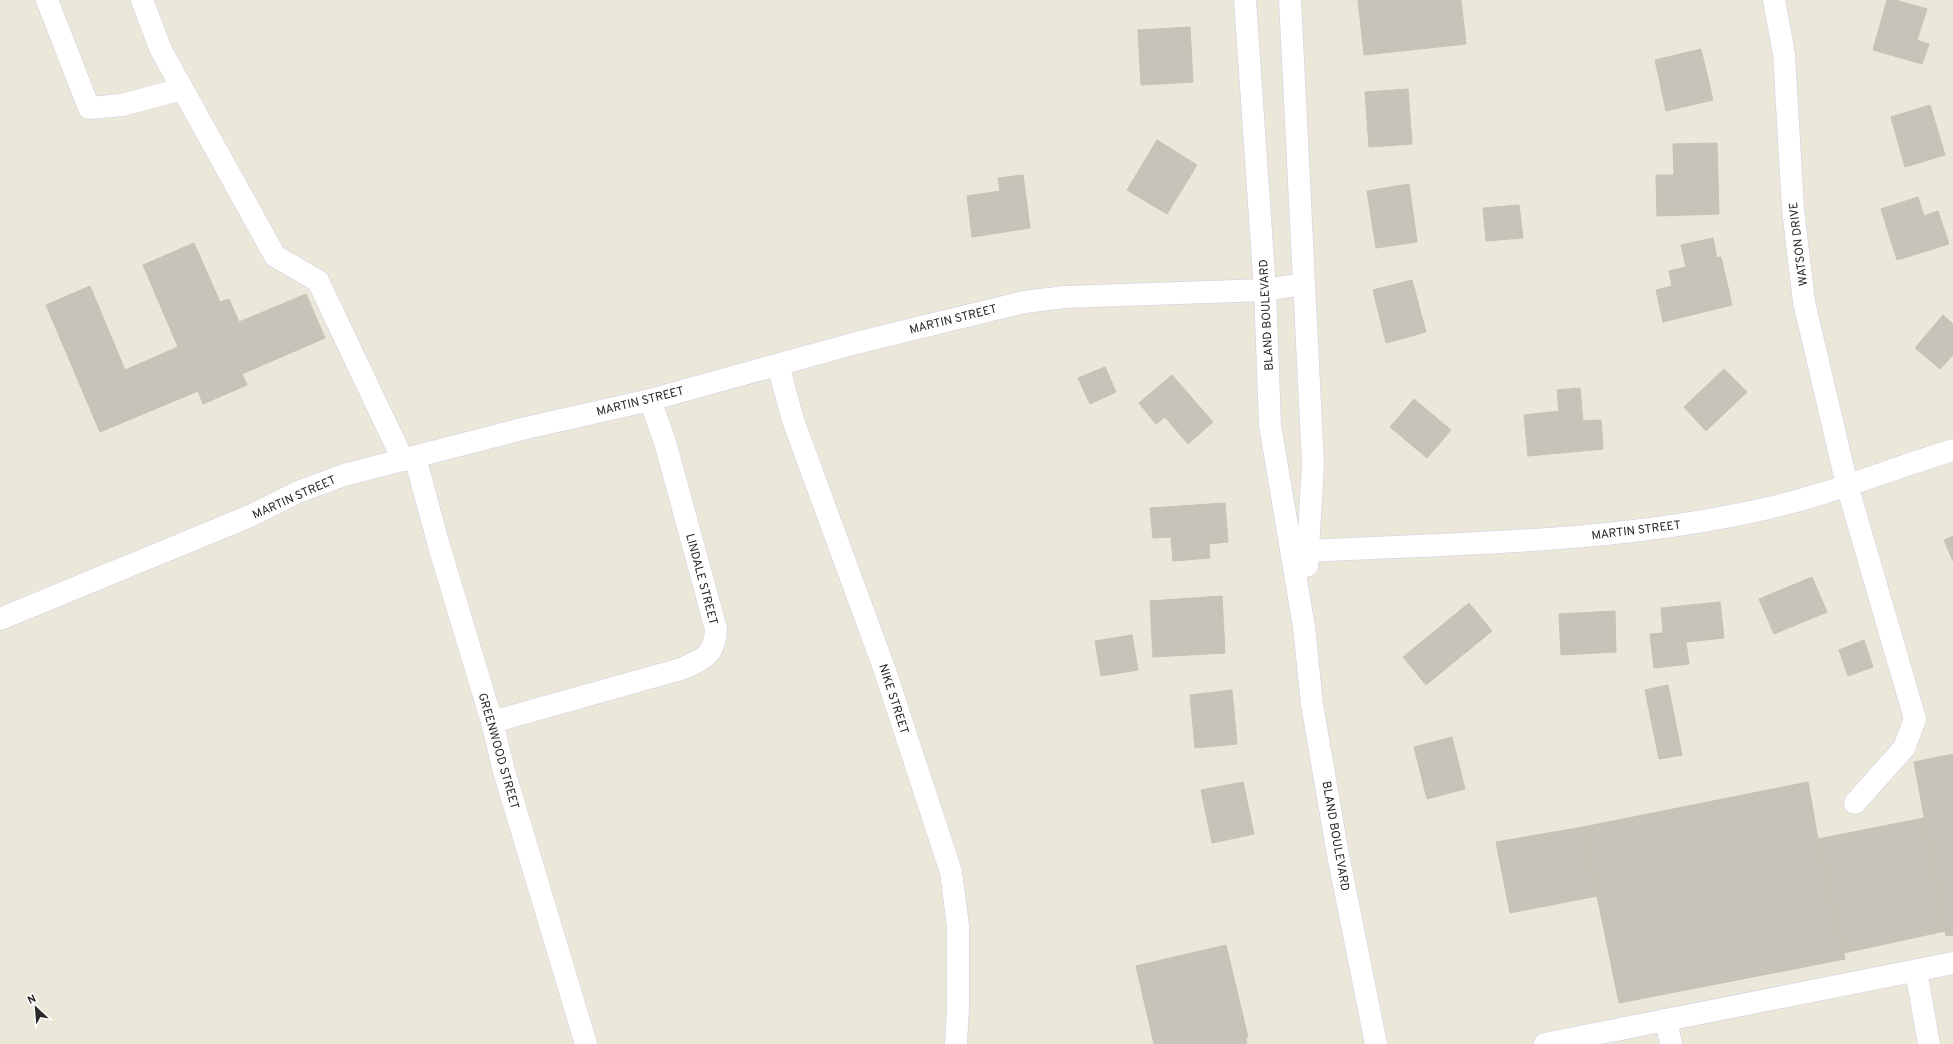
<svg xmlns="http://www.w3.org/2000/svg" width="1953" height="1044" viewBox="0 0 1953 1044" font-family="Overpass,sans-serif">
  <rect width="100%" height="100%" fill="#ebe7d9"/>
  <g fill="#c6c4b9" stroke="#c6c3b3">
    <path d="M 1358,0 L 1461,0 L 1466,44 L 1364,55 Z"/>
    <path d="M 1887,0 L 1895,0 L 1927,9 L 1917,40 L 1929,44 L 1922,64 L 1873,50 Z"/>
    <path d="M 1190,27 L 1193,82 L 1141,85 L 1138,30 Z"/>
    <path d="M 1701,49 L 1713,100 L 1666,111 L 1655,60 Z"/>
    <path d="M 1408,89 L 1412,144 L 1369,147 L 1365,92 Z"/>
    <path d="M 1930,105 L 1945,155 L 1905,167 L 1891,117 Z"/>
    <path d="M 1157,140 L 1197,165 L 1167,214 L 1127,190 Z"/>
    <path d="M 1717,143 L 1719,214 L 1657,216 L 1656,175 L 1674,175 L 1673,144 Z"/>
    <path d="M 1023,175 L 1030,228 L 972,237 L 967,196 L 1000,191 L 998,178 Z"/>
    <path d="M 1409,184 L 1417,242 L 1376,248 L 1367,191 Z"/>
    <path d="M 1918,197 L 1924,216 L 1938,211 L 1949,244 L 1897,260 L 1881,209 Z"/>
    <path d="M 1519,205 L 1523,238 L 1486,241 L 1483,208 Z"/>
    <path d="M 1713,238 L 1717,258 L 1721,257 L 1732,305 L 1663,322 L 1656,290 L 1672,286 L 1669,271 L 1686,267 L 1681,245 Z"/>
    <path d="M 194,243 L 220,302 L 229,299 L 239,322 L 306,294 L 325,338 L 242,374 L 247,385 L 203,404 L 198,391 L 100,432 L 46,305 L 90,286 L 125,370 L 178,347 L 143,265 Z"/>
    <path d="M 1412,280 L 1426,332 L 1386,343 L 1373,290 Z"/>
    <path d="M 1943,315 L 1953,324 L 1953,355 L 1940,369 L 1915,348 Z"/>
    <path d="M 1105,367 L 1116,392 L 1090,404 L 1078,378 Z"/>
    <path d="M 1724,369 L 1747,392 L 1706,431 L 1684,407 Z"/>
    <path d="M 1172,375 L 1213,422 L 1188,444 L 1165,417 L 1156,424 L 1139,403 Z"/>
    <path d="M 1580,388 L 1583,421 L 1601,420 L 1603,449 L 1528,456 L 1524,415 L 1559,411 L 1557,390 Z"/>
    <path d="M 1414,399 L 1451,430 L 1427,458 L 1390,427 Z"/>
    <path d="M 1225,503 L 1228,542 L 1209,544 L 1210,558 L 1173,561 L 1171,537 L 1153,538 L 1150,508 Z"/>
    <path d="M 1953,536 L 1953,561 L 1944,540 Z"/>
    <path d="M 1812,577 L 1827,612 L 1774,634 L 1759,599 Z"/>
    <path d="M 1222,596 L 1225,653 L 1153,657 L 1150,601 Z"/>
    <path d="M 1720,602 L 1724,638 L 1686,642 L 1689,664 L 1654,668 L 1650,634 L 1663,633 L 1661,608 Z"/>
    <path d="M 1469,603 L 1492,631 L 1426,685 L 1403,657 Z"/>
    <path d="M 1615,611 L 1616,652 L 1561,655 L 1559,614 Z"/>
    <path d="M 1132,635 L 1138,670 L 1101,676 L 1095,641 Z"/>
    <path d="M 1864,640 L 1873,667 L 1848,676 L 1839,650 Z"/>
    <path d="M 1668,685 L 1682,755 L 1659,759 L 1645,690 Z"/>
    <path d="M 1232,690 L 1237,744 L 1195,748 L 1190,695 Z"/>
    <path d="M 1452,737 L 1465,789 L 1427,799 L 1414,747 Z"/>
    <path d="M 1953,754 L 1953,935 L 1946,936 L 1914,762 Z"/>
    <path d="M 1243,782 L 1254,834 L 1212,843 L 1201,790 Z"/>
    <path d="M 1808,782 L 1818,839 L 1845,959 L 1619,1003 L 1583,827 Z"/>
    <path d="M 1924,818 L 1945,931 L 1844,953 L 1818,839 Z"/>
    <path d="M 1583,827 L 1597,896 L 1510,913 L 1496,842 Z"/>
    <path d="M 1226,945 L 1248,1037 L 1246,1038 L 1247,1044 L 1154,1044 L 1136,966 Z"/>
  </g>
  <g fill="none" stroke-linecap="round" stroke-linejoin="round">
    <g stroke="#cfcee2" stroke-width="23">
      <g id="minor">
        <path d="M 47,0 L 89,108 L 122,105 L 182,89"/>
        <path d="M 142,0 L 161,50 L 275,256 L 318,281 L 403,460"/>
        <path d="M 1245,0 L 1265,290 L 1270,425 L 1304,627 L 1312,704 L 1338,855 L 1376,1044"/>
        <path d="M 1290,0 L 1313,464 L 1307,566"/>
        <path d="M 1774,0 L 1784,54 L 1793,209 L 1804,302 L 1847,485 L 1915,719 L 1904,748 L 1855,803"/>
        <path d="M 778,365 L 793,420 L 884,668 L 951,872 L 958,926 L 958,1007 L 956,1044"/>
        <path d="M 415,457 L 439,546 L 492,722 L 504,771 L 586,1044"/>
        <path d="M 1308,551 C 1460,543 1615,543 1764,509 C 1828,495 1890,469 1953,450"/>
        <path d="M 0,619 L 250,516 L 298,492 L 344,475 L 526,428 L 650,400 L 856,343 L 1024,302 L 1065,297 L 1265,290 L 1304,284"/>
        <path d="M 492,722 L 681,669 C 703,659 715,656 716,629 L 665,442 L 650,400"/>
        <path d="M 1916,971 L 1929,1044"/>
        <path d="M 1666,1020 L 1671,1044"/>
        <path d="M 1545,1044 L 1953,963"/>
      </g>
    </g>
    <use href="#minor" stroke="#fff" stroke-width="22"/>
  </g>
  <g text-anchor="middle" stroke-width="3.5" stroke-linejoin="round" paint-order="stroke">
    <g font-size="12" fill="#282828" stroke="#fff">
      <text transform="translate(1798 244) rotate(-97)" y="4">WATSON DRIVE</text>
      <text transform="translate(1266 315) rotate(-93)" y="4">BLAND BOULEVARD</text>
      <text transform="translate(953 319) rotate(-14)" y="4">MARTIN STREET</text>
      <text transform="translate(640 401) rotate(-14)" y="4">MARTIN STREET</text>
      <text transform="translate(294 497) rotate(-24)" y="4">MARTIN STREET</text>
      <text transform="translate(1636 530) rotate(-7)" y="4">MARTIN STREET</text>
      <text transform="translate(702 579) rotate(75)" y="4">LINDALE STREET</text>
      <text transform="translate(894 699) rotate(72)" y="4">NIKE STREET</text>
      <text transform="translate(499 751) rotate(74)" y="4">GREENWOOD STREET</text>
      <text transform="translate(1336 836) rotate(80)" y="4">BLAND BOULEVARD</text>
    </g>
  </g>
  <g transform="translate(36 1008) rotate(334)" stroke="#ffffff" stroke-width="3" paint-order="stroke">
  <path d="M0-3L7 15L0 10L-7 15Z" fill="#282828"/>
  <text y="-6" font-size="11" font-weight="bold" text-anchor="middle" fill="#282828">N</text>
  </g>
</svg>
